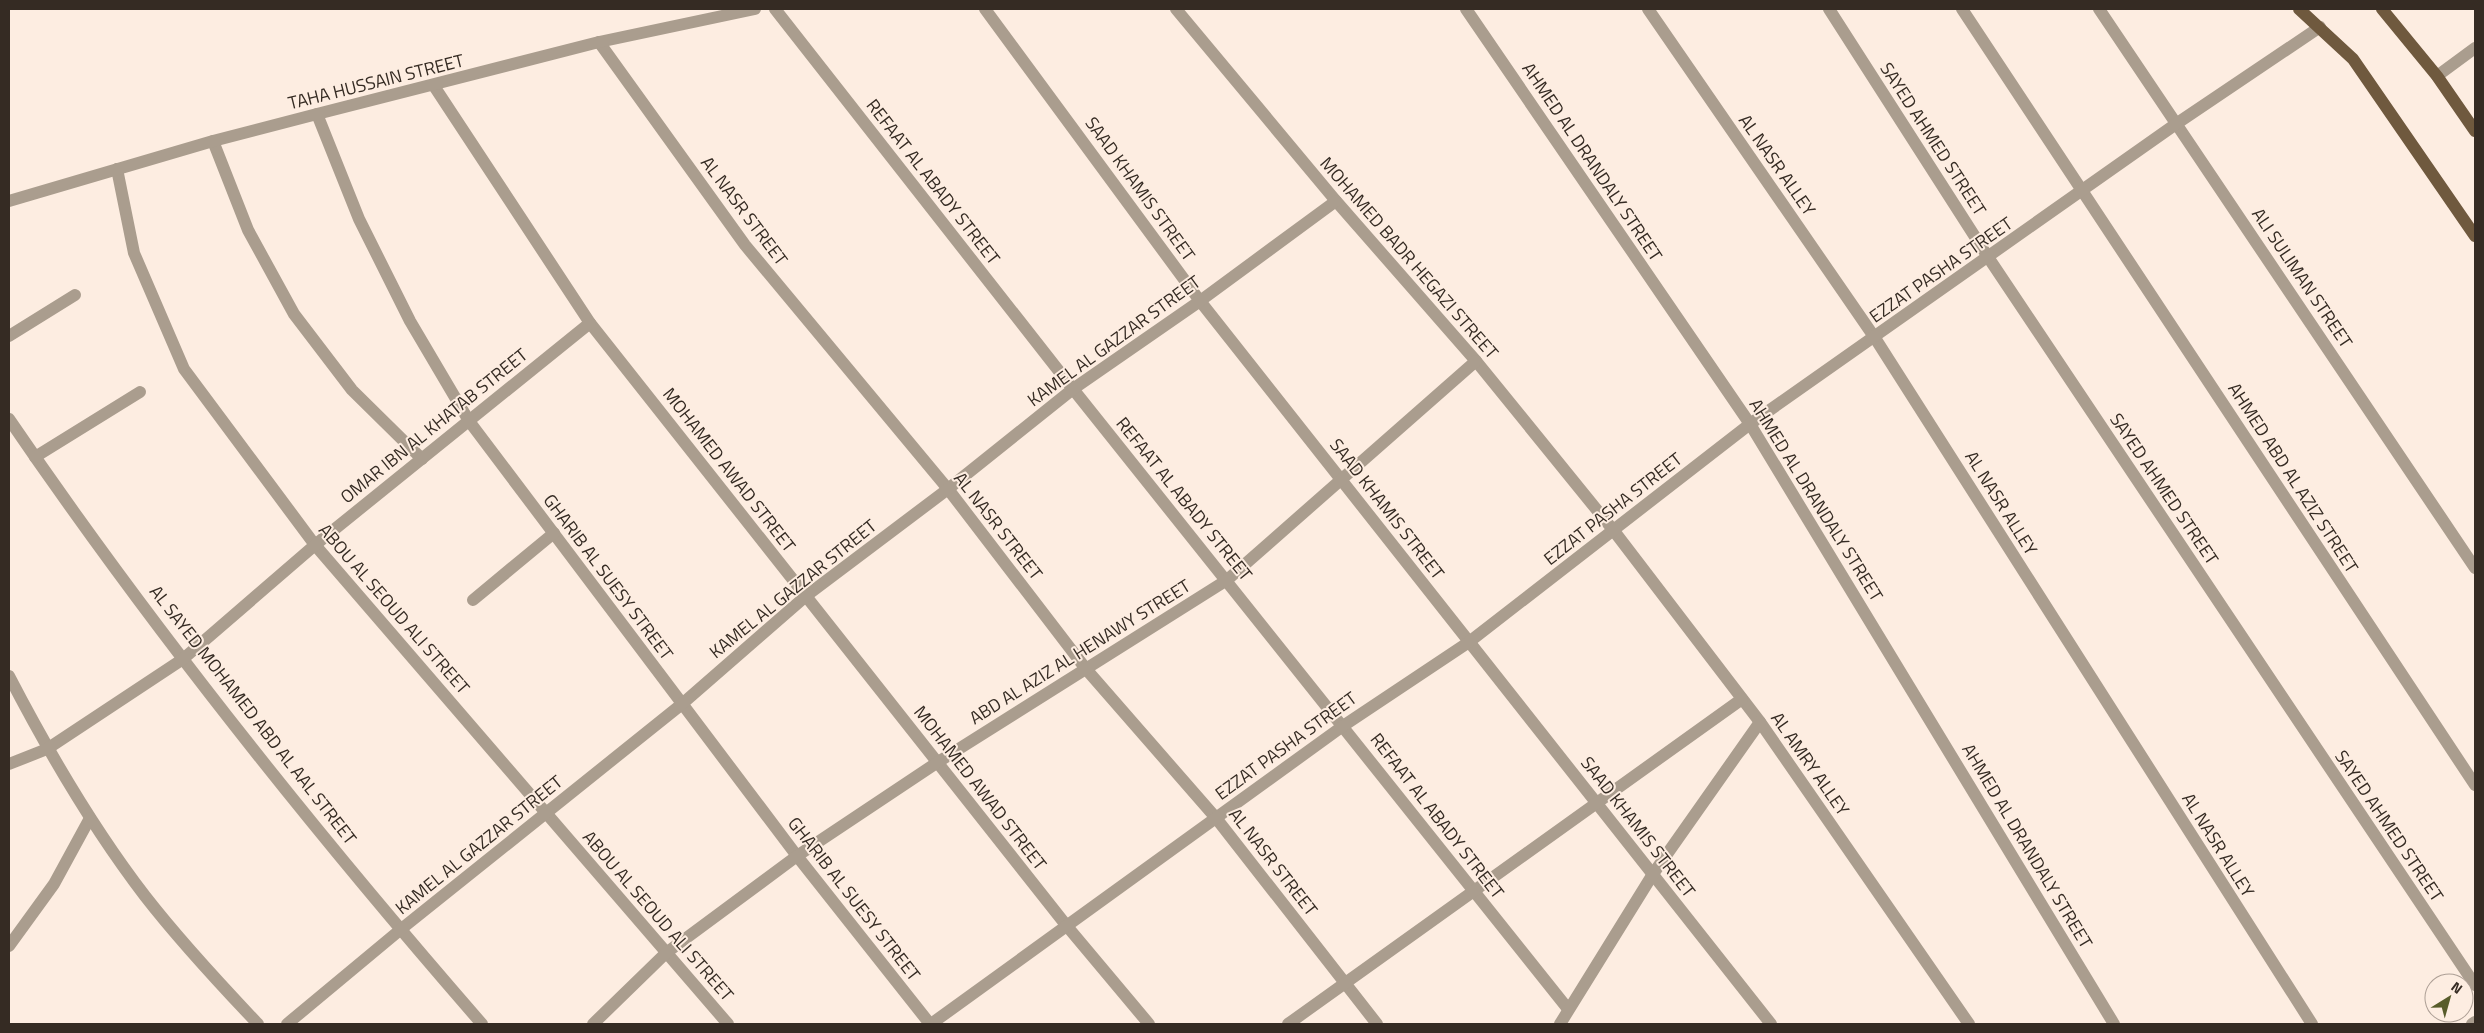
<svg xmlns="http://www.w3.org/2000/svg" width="2484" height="1033" viewBox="0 0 2484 1033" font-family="'Titillium Web',sans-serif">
  <rect width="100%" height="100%" fill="#fdede1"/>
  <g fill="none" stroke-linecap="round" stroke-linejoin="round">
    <g stroke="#aa9d8e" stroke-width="12">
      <path d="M 775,9 L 1073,389 L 1568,1009"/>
      <path d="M 985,9 L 1200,301 L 1771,1024"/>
      <path d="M 1176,9 L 1336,201 L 1476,361 L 1614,531 L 1760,722 L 1969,1024"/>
      <path d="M 1466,9 L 1750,424 L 2114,1024"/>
      <path d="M 1648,9 L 1875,338 L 2312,1024"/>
      <path d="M 1829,9 L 1988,257 L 2475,985"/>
      <path d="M 1962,9 L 2475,785"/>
      <path d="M 2099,9 L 2475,568"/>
      <path d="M 599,42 L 745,245 L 948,489 L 1086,669 L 1216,818 L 1377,1024"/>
      <path d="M 2437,76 L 2475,48"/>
      <path d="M 434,86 L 590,323 L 1066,925 L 1149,1024"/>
      <path d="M 317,114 L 359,219 L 410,321 L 469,421 L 797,856 L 930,1024"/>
      <path d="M 213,141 L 248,230 L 294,314 L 352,390 L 422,459"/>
      <path d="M 117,169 L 134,253 L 184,369 L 315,545 L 728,1024"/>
      <path d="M 9,201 L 213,141 L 317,114 L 599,42 L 755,9"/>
      <path d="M 9,336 L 75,295"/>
      <path d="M 9,419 C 153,630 314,831 482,1024"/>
      <path d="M 35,457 L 140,392"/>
      <path d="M 473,600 L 554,533"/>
      <path d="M 9,676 C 49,753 92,827 145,896 C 180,941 219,983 258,1024"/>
      <path d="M 9,764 L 47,749 L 183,659 L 315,545 L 590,323"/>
      <path d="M 9,946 L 54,884 L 90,818"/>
      <path d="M 287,1024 L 400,930 L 682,704 L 806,596 L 948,489 L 1073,389 L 1200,301 L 1336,201"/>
      <path d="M 593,1024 L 666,953 L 797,856 L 938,762 L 1227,580 L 1476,361"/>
      <path d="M 931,1024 L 1343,726 L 1469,642 L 1750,424 L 2176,124 L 2320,27"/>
      <path d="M 1288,1024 L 1742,699"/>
      <path d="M 1560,1024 L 1653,874 L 1760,722"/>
      <path d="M 2472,1024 L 2475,1022"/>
    </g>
    <g stroke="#6f593e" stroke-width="12">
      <path d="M 2299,9 L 2353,59 L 2475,236"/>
      <path d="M 2382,9 L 2437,76 L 2475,131"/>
    </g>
  </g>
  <g text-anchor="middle" stroke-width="4" stroke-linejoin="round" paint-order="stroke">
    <g font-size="18" fill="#352b23" stroke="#fdede1">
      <text transform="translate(376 82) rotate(-14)" y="6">TAHA HUSSAIN STREET</text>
      <text transform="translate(1933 139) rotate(57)" y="6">SAYED AHMED STREET</text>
      <text transform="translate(1592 162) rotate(56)" y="6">AHMED AL DRANDALY STREET</text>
      <text transform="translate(1777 165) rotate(55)" y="6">AL NASR ALLEY</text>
      <text transform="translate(933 182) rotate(52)" y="6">REFAAT AL ABADY STREET</text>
      <text transform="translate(1140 189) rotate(54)" y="6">SAAD KHAMIS STREET</text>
      <text transform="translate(744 211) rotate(53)" y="6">AL NASR STREET</text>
      <text transform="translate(1409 258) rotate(49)" y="6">MOHAMED BADR HEGAZI STREET</text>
      <text transform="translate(1941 270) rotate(-35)" y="6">EZZAT PASHA STREET</text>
      <text transform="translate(2302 278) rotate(56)" y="6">ALI SULIMAN STREET</text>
      <text transform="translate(1114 341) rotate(-36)" y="6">KAMEL AL GAZZAR STREET</text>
      <text transform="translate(434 426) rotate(-39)" y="6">OMAR IBN AL KHATAB STREET</text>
      <text transform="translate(729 470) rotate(52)" y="6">MOHAMED AWAD STREET</text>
      <text transform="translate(2293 478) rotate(57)" y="6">AHMED ABD AL AZIZ STREET</text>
      <text transform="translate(2164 489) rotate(56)" y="6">SAYED AHMED STREET</text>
      <text transform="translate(1184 499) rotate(51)" y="6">REFAAT AL ABADY STREET</text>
      <text transform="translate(1816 500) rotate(58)" y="6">AHMED AL DRANDALY STREET</text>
      <text transform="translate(2001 503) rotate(58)" y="6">AL NASR ALLEY</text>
      <text transform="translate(1387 509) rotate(52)" y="6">SAAD KHAMIS STREET</text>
      <text transform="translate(1613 509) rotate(-38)" y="6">EZZAT PASHA STREET</text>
      <text transform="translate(998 526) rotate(52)" y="6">AL NASR STREET</text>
      <text transform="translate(608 577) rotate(53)" y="6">GHARIB AL SUESY STREET</text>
      <text transform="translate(793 589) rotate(-39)" y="6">KAMEL AL GAZZAR STREET</text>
      <text transform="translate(394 609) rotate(49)" y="6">ABOU AL SEOUD ALI STREET</text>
      <text transform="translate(1080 652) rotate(-32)" y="6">ABD AL AZIZ AL HENAWY STREET</text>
      <text transform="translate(253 715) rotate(52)" y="6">AL SAYED MOHAMED ABD AL AAL STREET</text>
      <text transform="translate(1286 746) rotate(-36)" y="6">EZZAT PASHA STREET</text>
      <text transform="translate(1810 764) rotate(55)" y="6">AL AMRY ALLEY</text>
      <text transform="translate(980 788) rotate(52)" y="6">MOHAMED AWAD STREET</text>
      <text transform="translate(1437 816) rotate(52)" y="6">REFAAT AL ABADY STREET</text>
      <text transform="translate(2389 826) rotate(56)" y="6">SAYED AHMED STREET</text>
      <text transform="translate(1638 827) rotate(52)" y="6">SAAD KHAMIS STREET</text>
      <text transform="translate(479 845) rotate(-39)" y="6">KAMEL AL GAZZAR STREET</text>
      <text transform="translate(2218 845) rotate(58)" y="6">AL NASR ALLEY</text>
      <text transform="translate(2027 846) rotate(59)" y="6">AHMED AL DRANDALY STREET</text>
      <text transform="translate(1273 862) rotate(52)" y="6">AL NASR STREET</text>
      <text transform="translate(854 899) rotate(52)" y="6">GHARIB AL SUESY STREET</text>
      <text transform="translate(658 916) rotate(49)" y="6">ABOU AL SEOUD ALI STREET</text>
    </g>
  </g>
  <rect width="2484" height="1033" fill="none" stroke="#352b23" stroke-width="20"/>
  <g transform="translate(2449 998) rotate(37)"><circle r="24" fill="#fdede1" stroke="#ad9f95"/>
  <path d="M0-4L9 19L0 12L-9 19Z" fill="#585c2a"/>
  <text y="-8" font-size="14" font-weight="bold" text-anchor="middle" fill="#352b23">N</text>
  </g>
</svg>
